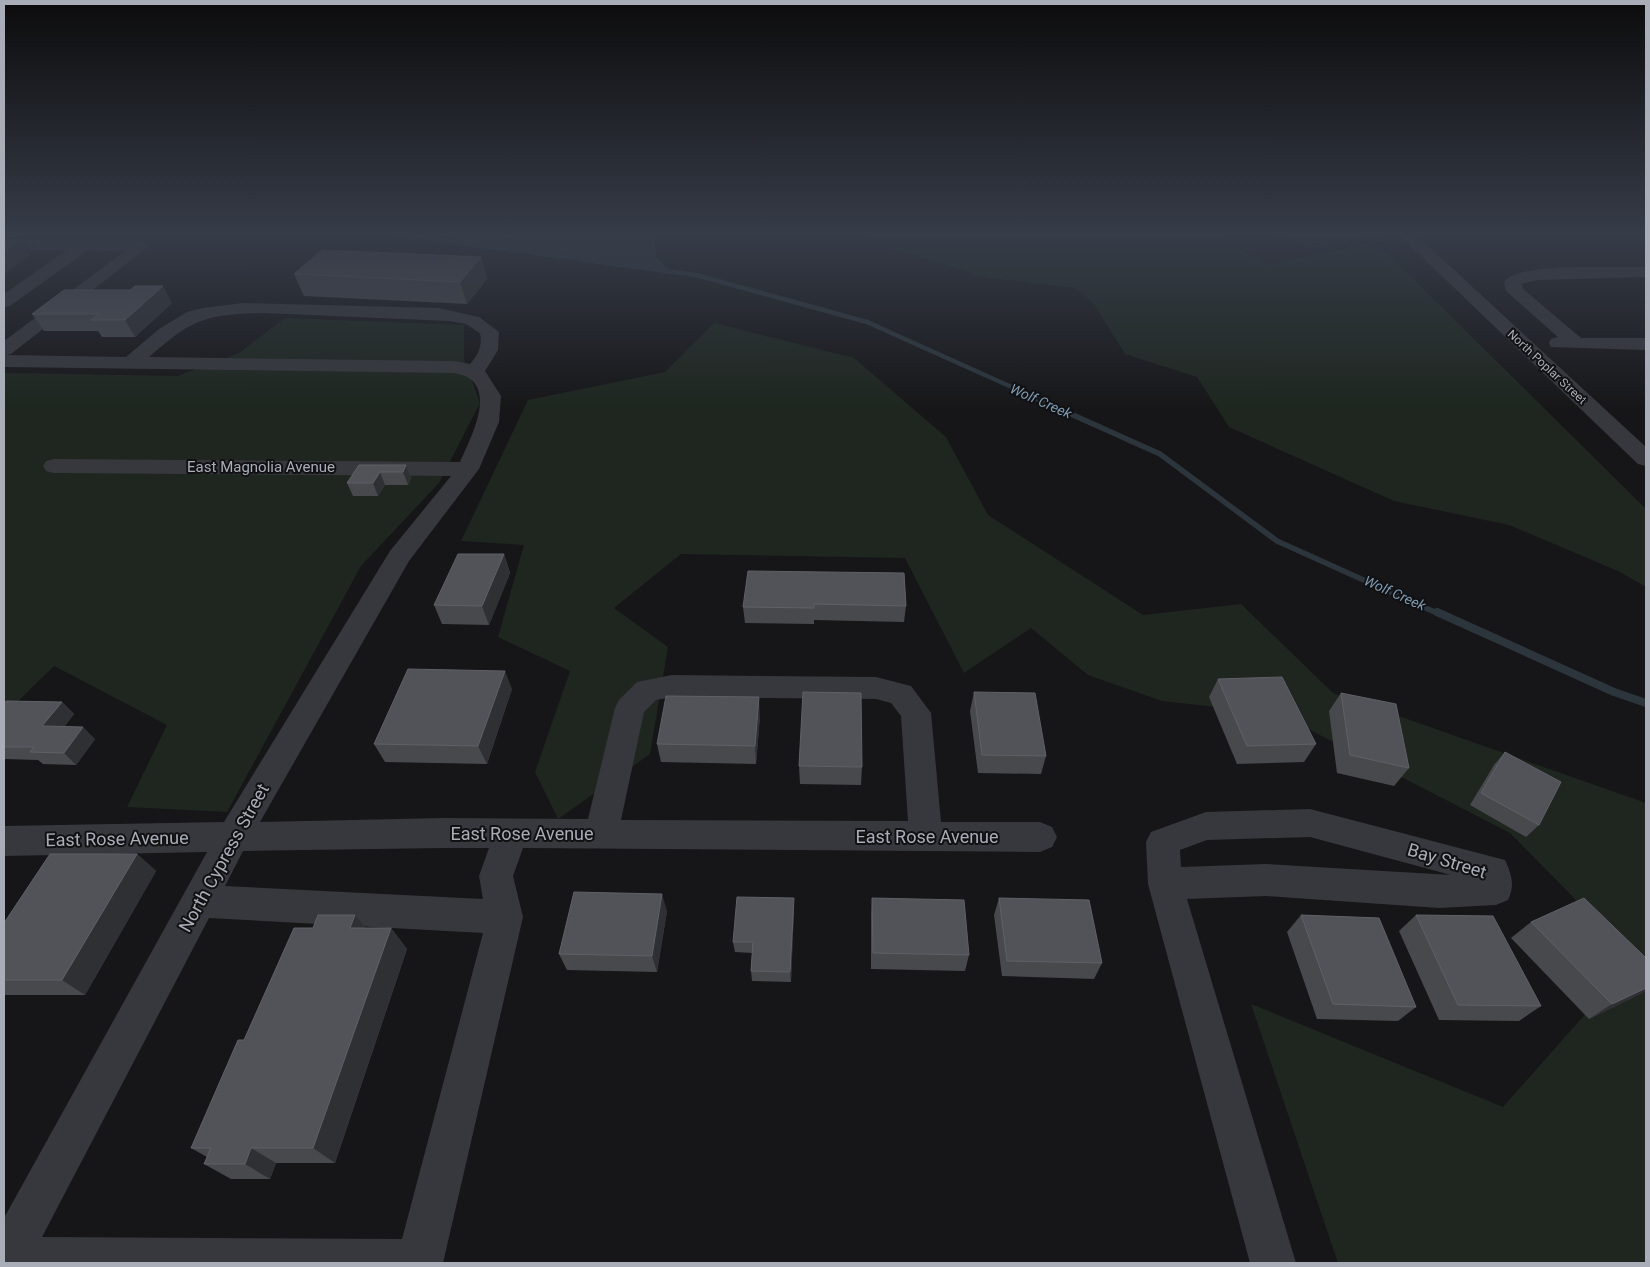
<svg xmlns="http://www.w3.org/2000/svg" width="1650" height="1267" viewBox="0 0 1650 1267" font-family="Roboto,sans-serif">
  <rect width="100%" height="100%" fill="#161618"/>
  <path fill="#222225" d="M 1267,233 L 1382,233 L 1385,236 L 1308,249 Z"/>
  <g fill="#1e261f">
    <path d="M 863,233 L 1214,233 L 1267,265 L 1376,242 L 1646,509 L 1646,587 L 1618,571 L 1509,525 L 1394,501 L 1229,427 L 1197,377 L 1125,354 L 1094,304 L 1075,288 L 989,278 L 874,243 Z"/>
    <path d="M 285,318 L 464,325 L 464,359 L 480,403 L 439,483 L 361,566 L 227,812 L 127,807 L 167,725 L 54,666 L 4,715 L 4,373 L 178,376 L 239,353 Z"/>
    <path d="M 714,323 L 854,358 L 946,437 L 988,515 L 1143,615 L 1241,604 L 1333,693 L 1646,803 L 1646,1263 L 1338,1263 L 1251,1004 L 1503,1107 L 1634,959 L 1510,833 L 1279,714 L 1162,701 L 1088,675 L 1031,628 L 964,673 L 905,558 L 681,554 L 614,608 L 668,647 L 650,754 L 558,819 L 535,772 L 570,671 L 498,637 L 524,545 L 461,541 L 528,400 L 665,372 Z"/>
  </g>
  <path fill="#2c353c" d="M 466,233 L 655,233 L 656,257 L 672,272 L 450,242 Z"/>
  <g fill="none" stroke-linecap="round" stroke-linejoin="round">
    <path stroke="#2c353c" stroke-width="4.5" d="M 388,233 L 696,275 L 867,322 L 1036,398"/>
    <path stroke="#2c353c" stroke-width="5.5" d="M 1033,397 L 1160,454 L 1277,541 L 1439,614"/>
    <path stroke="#2c353c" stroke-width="8" d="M 1437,612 L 1614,692 L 1646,703"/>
    <g fill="#37383d" fill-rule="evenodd">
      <path d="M 1397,233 L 1414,233 L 1646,447 L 1646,466 L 1638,464 Z"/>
      <path d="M 4,240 L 141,241 L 149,246 L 11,354 L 6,355 L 126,357 L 159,329 L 187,312 L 203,308 L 243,303 L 439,308 L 479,317 L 499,332 L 498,350 L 485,371 L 501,396 L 499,422 L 479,469 L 409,561 L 260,822 L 444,818 L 588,819 L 615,708 L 619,700 L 637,682 L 672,675 L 876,677 L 911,686 L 931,713 L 941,822 L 1040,822 L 1052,827 L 1057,837 L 1052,847 L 1040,852 L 523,848 L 513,876 L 523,917 L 443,1263 L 4,1263 L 4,1218 L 207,852 L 4,856 L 4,826 L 224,822 L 390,551 L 451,476 L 54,473 L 46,471 L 43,466 L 46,461 L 54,459 L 460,462 C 471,437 502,380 454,373 L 4,367 L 4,341 L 125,251 L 88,250 L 10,306 L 4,307 L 4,294 L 67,250 L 4,250 ZM 265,313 L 449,321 L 466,324 L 480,333 C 483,345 478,355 470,364 L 454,361 L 149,357 C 193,318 207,314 265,313 ZM 672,697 L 876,699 L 891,703 L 901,716 L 908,821 L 621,820 L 644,712 L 656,700 ZM 444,848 L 489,848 L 479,876 L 483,899 L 225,886 L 243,851 ZM 209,918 L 483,933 L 402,1239 L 42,1237 Z"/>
      <path d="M 1576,267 L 1646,267 L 1646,277 L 1538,280 L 1522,284 L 1523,289 L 1581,338 L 1646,338 L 1646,350 L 1551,347 L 1549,343 L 1551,339 L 1558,337 L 1506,291 L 1504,282 C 1514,268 1560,268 1576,267 Z"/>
      <path d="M 1310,809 L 1505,860 C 1512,875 1515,886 1508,900 L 1496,905 L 1439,908 L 1266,896 L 1187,899 L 1296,1263 L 1250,1263 L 1148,884 L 1146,842 L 1151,832 L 1206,812 ZM 1310,837 L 1451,875 L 1266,864 L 1181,867 L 1180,850 L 1207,840 Z"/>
    </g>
  </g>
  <g fill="#47494d">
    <path d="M 481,257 L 487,279 L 467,304 L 304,296 L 294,274 Z"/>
    <path d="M 172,303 L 135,337 L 102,337 L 98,331 L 44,331 L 32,314 Z"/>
    <path d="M 359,465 L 406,465 L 411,478 L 408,485 L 385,485 L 378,496 L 353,496 L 347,483 Z"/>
    <path d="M 504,554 L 510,573 L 489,625 L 442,624 L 434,605 Z"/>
    <path d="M 904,573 L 906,606 L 904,622 L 814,620 L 814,624 L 745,623 L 743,607 Z"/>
    <path d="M 1218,679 L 1316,744 L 1304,762 L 1237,764 L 1209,697 Z"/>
    <path d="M 512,689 L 487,764 L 385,762 L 374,744 Z"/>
    <path d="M 974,692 L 1046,756 L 1041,774 L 978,773 L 970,711 Z"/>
    <path d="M 1341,693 L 1409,768 L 1394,786 L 1337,773 L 1329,711 Z"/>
    <path d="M 62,702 L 74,714 L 64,727 L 95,739 L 76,765 L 43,764 L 38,760 L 4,759 L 4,705 Z"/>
    <path d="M 760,716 L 756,764 L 661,762 L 657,744 Z"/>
    <path d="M 1505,752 L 1539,825 L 1526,837 L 1470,805 L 1494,765 Z"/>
    <path d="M 799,766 L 862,767 L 861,785 L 800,784 Z"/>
    <path d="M 137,854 L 156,871 L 85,995 L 4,995 L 4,923 Z"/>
    <path d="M 872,898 L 969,955 L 965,971 L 871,969 L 871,915 Z"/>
    <path d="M 999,898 L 1102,963 L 1094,979 L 1002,976 L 994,915 Z"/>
    <path d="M 794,909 L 791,982 L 752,981 L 751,971 L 752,953 L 735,952 L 733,942 Z"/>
    <path d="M 667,911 L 657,972 L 567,970 L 559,954 Z"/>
    <path d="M 355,915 L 365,928 L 391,928 L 407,949 L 335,1163 L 276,1163 L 270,1179 L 231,1179 L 204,1164 L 207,1157 L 191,1148 L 244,1040 L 313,928 Z"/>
    <path d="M 1301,915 L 1416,1007 L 1398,1021 L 1317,1019 L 1287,932 Z"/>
    <path d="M 1416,915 L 1541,1006 L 1519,1021 L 1439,1020 L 1399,931 Z"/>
    <path d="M 1531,922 L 1642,993 L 1589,1019 L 1511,938 Z"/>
  </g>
  <g fill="#2f3033">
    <path d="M 20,240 L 30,256 L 4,274 L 4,251 Z"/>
    <path d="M 481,257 L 487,279 L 467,304 L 460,282 Z"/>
    <path d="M 163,286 L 172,303 L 135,337 L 125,320 Z"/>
    <path d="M 406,465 L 411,478 L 408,485 L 403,472 Z"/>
    <path d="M 380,472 L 385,485 L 378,496 L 373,483 Z"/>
    <path d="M 504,554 L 510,573 L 489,625 L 482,606 Z"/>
    <path d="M 505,671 L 512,689 L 487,764 L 478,746 Z"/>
    <path d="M 759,697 L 760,716 L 756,764 L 755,746 Z"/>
    <path d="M 62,702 L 74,714 L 55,739 L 42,726 Z"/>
    <path d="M 83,727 L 95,739 L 76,765 L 64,753 Z"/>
    <path d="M 137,854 L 156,871 L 85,995 L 62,980 Z"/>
    <path d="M 662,894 L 667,911 L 657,972 L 652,956 Z"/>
    <path d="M 794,898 L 794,909 L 791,982 L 790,972 Z"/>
    <path d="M 355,915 L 372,936 L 350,928 Z"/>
    <path d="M 391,928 L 407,949 L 335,1163 L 313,1148 Z"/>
    <path d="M 1646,988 L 1646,991 L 1642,993 L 1589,1019 L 1612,1004 Z"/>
    <path d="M 251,1148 L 276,1163 L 270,1179 L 245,1164 Z"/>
  </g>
  <g fill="#525359" stroke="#5f6168">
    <path d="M 4,240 L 20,240 L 4,251 Z"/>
    <path d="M 322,250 L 481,257 L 460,282 L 294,274 Z"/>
    <path d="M 135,286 L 163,286 L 125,320 L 91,320 L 99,314 L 32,314 L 64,290 L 130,290 Z"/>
    <path d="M 359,465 L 406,465 L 403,472 L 380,472 L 373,483 L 347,483 Z"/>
    <path d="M 458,554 L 504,554 L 482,606 L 434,605 Z"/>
    <path d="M 748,571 L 904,573 L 906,606 L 814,604 L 814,608 L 743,607 Z"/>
    <path d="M 408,669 L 505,671 L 478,746 L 374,744 Z"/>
    <path d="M 1282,677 L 1316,744 L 1247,746 L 1218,679 Z"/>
    <path d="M 803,692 L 861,693 L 862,767 L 799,766 Z"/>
    <path d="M 974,692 L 1035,693 L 1046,756 L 982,755 Z"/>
    <path d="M 1341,693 L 1396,704 L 1409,768 L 1350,755 Z"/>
    <path d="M 666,696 L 759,697 L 755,746 L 657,744 Z"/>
    <path d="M 6,701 L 62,702 L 42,726 L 83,727 L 64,753 L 30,752 L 34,747 L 4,747 L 4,705 Z"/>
    <path d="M 1505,752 L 1561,782 L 1539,825 L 1481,793 Z"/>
    <path d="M 50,854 L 137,854 L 62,980 L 4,980 L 4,923 Z"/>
    <path d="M 574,892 L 662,894 L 652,956 L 559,954 Z"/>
    <path d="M 737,897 L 794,898 L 790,972 L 751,971 L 753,942 L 733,942 Z"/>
    <path d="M 872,898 L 964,900 L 969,955 L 873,953 Z"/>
    <path d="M 999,898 L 1089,900 L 1102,963 L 1007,961 Z"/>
    <path d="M 1584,898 L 1646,958 L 1646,988 L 1612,1004 L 1531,922 Z"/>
    <path d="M 318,915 L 355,915 L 350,928 L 391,928 L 313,1148 L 251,1148 L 245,1164 L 204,1164 L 211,1148 L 191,1148 L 238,1040 L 244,1040 L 294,928 L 313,928 Z"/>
    <path d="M 1301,915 L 1379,918 L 1416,1007 L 1333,1004 Z"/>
    <path d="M 1416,915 L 1493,916 L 1541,1006 L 1458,1005 Z"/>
  </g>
  <linearGradient id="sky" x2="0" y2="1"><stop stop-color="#0c0c0d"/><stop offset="0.57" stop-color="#363c48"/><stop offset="1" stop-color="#363c48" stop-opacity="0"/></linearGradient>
  <rect width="1650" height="411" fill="url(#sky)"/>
  <g text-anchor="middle" stroke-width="4" stroke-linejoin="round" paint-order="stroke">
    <g font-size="12" fill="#a8adb8" stroke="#111113">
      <text transform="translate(1547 367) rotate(43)" y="4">North Poplar Street</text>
    </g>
    <g font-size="14" font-style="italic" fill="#7f9bb3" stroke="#111113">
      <text transform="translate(1041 401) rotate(24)" y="5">Wolf Creek</text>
      <text transform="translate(1395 593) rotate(24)" y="5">Wolf Creek</text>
    </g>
    <g font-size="15" fill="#a8adb8" stroke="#111113">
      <text x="261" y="472">East Magnolia Avenue</text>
    </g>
    <g font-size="18" fill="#a8adb8" stroke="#111113">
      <text x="522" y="840">East Rose Avenue</text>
      <text x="927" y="843">East Rose Avenue</text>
      <text transform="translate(117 839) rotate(-1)" y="6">East Rose Avenue</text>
      <text transform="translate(224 858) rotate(-61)" y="6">North Cypress Street</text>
      <text transform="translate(1447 861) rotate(17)" y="6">Bay Street</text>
    </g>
  </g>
  <rect width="1650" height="1267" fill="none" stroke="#a8adb8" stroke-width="10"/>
</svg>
